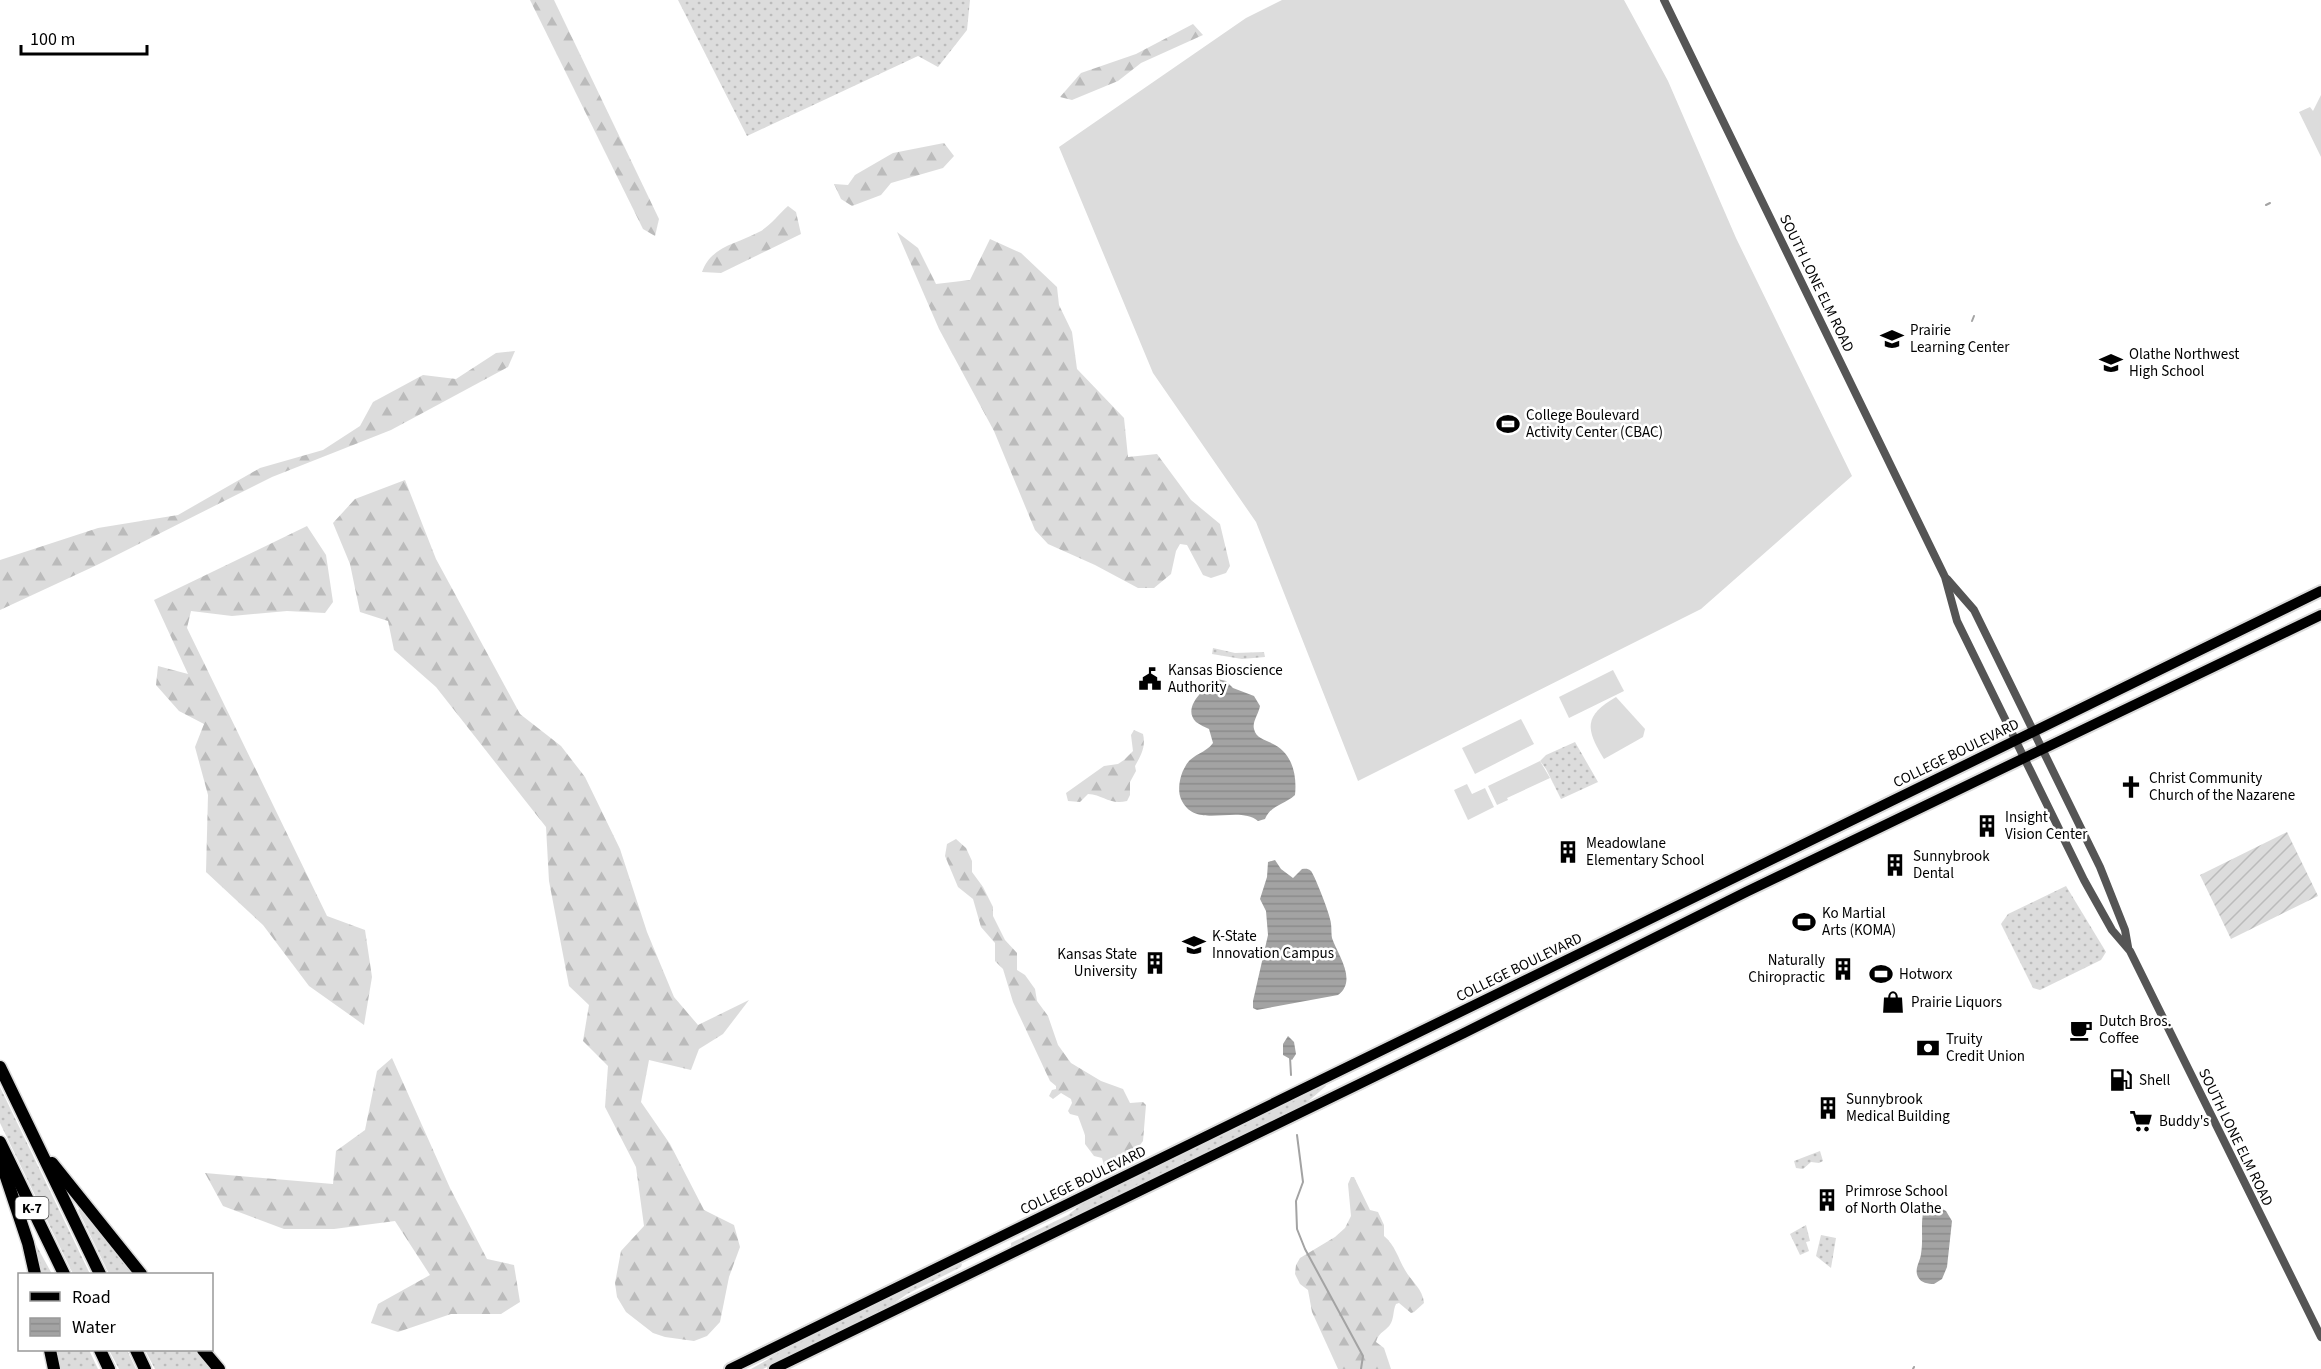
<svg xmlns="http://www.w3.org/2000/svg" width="2321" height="1369" viewBox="0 0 2321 1369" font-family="'Source Sans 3',sans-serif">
  <defs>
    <pattern id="grass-dots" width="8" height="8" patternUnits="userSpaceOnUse" patternTransform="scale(1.5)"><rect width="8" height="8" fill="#dcdcdc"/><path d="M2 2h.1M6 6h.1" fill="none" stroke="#bbb" stroke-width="1.8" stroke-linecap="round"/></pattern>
    <pattern id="forest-firs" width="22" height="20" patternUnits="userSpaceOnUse" patternTransform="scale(1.5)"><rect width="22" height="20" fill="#dcdcdc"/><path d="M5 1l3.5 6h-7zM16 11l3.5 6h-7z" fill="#bbb"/></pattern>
    <pattern id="garden-furrows" width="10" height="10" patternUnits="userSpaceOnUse" patternTransform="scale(1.5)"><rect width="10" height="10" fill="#dcdcdc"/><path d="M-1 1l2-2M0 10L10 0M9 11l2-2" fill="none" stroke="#bbb"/></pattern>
    <pattern id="water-rules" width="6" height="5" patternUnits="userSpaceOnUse" patternTransform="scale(1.5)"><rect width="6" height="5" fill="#a3a3a3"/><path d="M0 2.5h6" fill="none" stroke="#8b8b8b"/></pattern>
  </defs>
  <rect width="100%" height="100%" fill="#fff"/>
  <g fill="url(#grass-dots)">
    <path d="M 678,0 L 970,0 L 967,30 L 938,67 L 918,56 L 747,136 Z"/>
    <path d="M 1213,648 L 1235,653 L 1264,652 L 1265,657 L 1242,659 L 1212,654 Z"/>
    <path d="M 1575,742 L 1598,782 L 1561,799 L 1546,769 L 1540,761 L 1546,755 Z"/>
    <path d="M 2066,886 L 2106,952 L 2101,960 L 2040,990 L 2033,988 L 2001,924 L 2008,914 Z"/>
    <path d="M 1325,1084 L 1326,1086 L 1305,1104 L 1013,1248 L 1011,1247 L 1011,1243 L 1068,1215 L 1087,1200 Z"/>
    <path d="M 0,1087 L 90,1274 L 73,1274 L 0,1123 Z"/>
    <path d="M 1820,1151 L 1823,1161 L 1819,1163 L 1811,1162 L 1803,1169 L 1796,1168 L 1794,1161 Z"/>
    <path d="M 81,1208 L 135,1274 L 109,1274 L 78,1210 Z"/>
    <path d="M 1806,1225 L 1810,1241 L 1806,1242 L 1809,1251 L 1800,1255 L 1790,1234 Z"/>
    <path d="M 1821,1235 L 1836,1238 L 1831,1268 L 1816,1256 Z"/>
    <path d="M 35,1243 L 52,1274 L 40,1274 L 32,1244 Z"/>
    <path d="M 958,1263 L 962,1264 L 961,1267 L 907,1294 L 883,1311 L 763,1369 L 751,1369 L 767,1360 L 783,1348 Z"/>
    <path d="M 55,1350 L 89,1350 L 98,1369 L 59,1369 Z"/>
    <path d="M 109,1350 L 127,1350 L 136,1369 L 119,1369 Z"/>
    <path d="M 145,1350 L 197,1350 L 213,1369 L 155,1369 Z"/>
  </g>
  <g fill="url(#forest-firs)">
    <path d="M 530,0 L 554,0 L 659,219 L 655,236 L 643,229 Z"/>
    <path d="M 1193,24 L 1203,35 L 1141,63 L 1118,81 L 1072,100 L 1060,97 L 1081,73 L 1136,54 Z"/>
    <path d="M 944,143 L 954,156 L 943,168 L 891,183 L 881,195 L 852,206 L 841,199 L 834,184 L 848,185 L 855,175 L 893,153 Z"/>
    <path d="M 788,206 L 796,212 L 801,234 L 721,273 L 702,272 C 711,246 737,244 759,232 C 769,227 779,214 788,206 Z"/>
    <path d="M 897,232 L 918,248 L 936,284 L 970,280 L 990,239 L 1021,253 L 1057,287 L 1059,305 L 1072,332 L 1077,369 L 1124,418 L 1128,457 L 1157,454 L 1191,500 L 1220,524 L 1230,566 L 1226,573 L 1211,578 L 1203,575 L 1187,545 L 1180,544 L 1176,551 L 1171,574 L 1154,588 L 1138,588 L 1095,565 L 1048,544 L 1035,530 L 994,431 L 939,329 Z"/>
    <path d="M 515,351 L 508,367 L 391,430 L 272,477 L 97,565 L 0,610 L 0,560 L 98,528 L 178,515 L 260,468 L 323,450 L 360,426 L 373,402 L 423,375 L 456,379 L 496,353 Z"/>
    <path d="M 405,480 L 436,559 L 520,714 L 561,746 L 585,777 L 620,849 L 647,932 L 674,997 L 698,1025 L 749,1000 L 723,1034 L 699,1049 L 691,1070 L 649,1060 L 641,1102 L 670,1144 L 704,1210 L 734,1225 L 740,1247 L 729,1277 L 720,1322 L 707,1336 L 694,1341 L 665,1337 L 653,1333 L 626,1312 L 617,1297 L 615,1283 L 621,1251 L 644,1226 L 636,1167 L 605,1107 L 608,1066 L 583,1041 L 589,1005 L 569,986 L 549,881 L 546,827 L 436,687 L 394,650 L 388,621 L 360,612 L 350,564 L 333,523 L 355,499 Z"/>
    <path d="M 307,526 L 326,555 L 333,602 L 325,613 L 287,611 L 232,616 L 191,611 L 187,628 L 327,916 L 365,930 L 372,977 L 364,1025 L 309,986 L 263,925 L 206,872 L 208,795 L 195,747 L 204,724 L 179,711 L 156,685 L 158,666 L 188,674 L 154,600 Z"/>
    <path d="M 1134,730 L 1143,734 C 1146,747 1141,755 1135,766 L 1136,771 L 1130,782 L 1130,795 L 1127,801 C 1109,805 1104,795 1088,794 L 1080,802 L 1068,801 L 1066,793 L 1104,766 L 1118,764 L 1124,760 L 1133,751 L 1131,735 Z"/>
    <path d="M 956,839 L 966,848 L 972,861 L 972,872 L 983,887 L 993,907 L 993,916 L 1005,940 L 1017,953 L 1017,970 L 1025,975 L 1035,989 L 1037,1001 L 1048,1016 L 1058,1045 L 1071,1063 L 1101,1081 L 1123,1089 L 1130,1103 L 1143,1102 L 1146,1105 L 1143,1141 L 1140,1145 L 1110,1166 L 1104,1165 L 1102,1158 L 1094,1156 L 1085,1144 L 1085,1135 L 1078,1116 L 1070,1114 L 1068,1111 L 1072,1103 L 1071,1099 L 1061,1093 L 1053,1099 L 1049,1096 L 1052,1090 L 1056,1089 L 1056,1086 L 1050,1081 L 1013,1002 L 1003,969 L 995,961 L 995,943 L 981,927 L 973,899 L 958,887 L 945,856 L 947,844 Z"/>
    <path d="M 392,1058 L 450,1188 L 487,1259 L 514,1265 L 520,1302 L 501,1314 L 451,1314 L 398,1332 L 371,1323 L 378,1304 L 430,1275 L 395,1221 L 334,1229 L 284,1229 L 223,1206 L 205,1173 L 333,1184 L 336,1151 L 365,1130 L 377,1071 Z"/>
    <path d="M 1351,1177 L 1354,1177 L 1370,1210 L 1378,1212 L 1384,1225 L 1384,1236 C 1395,1245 1398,1258 1405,1270 C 1411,1281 1423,1289 1424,1303 L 1414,1312 L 1411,1313 L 1399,1303 L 1396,1304 C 1393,1310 1394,1317 1391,1323 C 1387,1331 1379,1331 1376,1342 L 1384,1348 L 1391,1369 L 1338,1369 L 1312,1312 L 1308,1290 L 1300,1284 L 1295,1274 L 1296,1265 L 1300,1258 L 1335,1237 L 1345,1228 L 1351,1216 L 1348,1184 Z"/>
  </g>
  <path fill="url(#garden-furrows)" d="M 2287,832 L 2318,896 L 2231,939 L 2200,875 Z"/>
  <g fill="#dcdcdc">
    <path d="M 1282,0 L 1624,0 L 1668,81 L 1736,238 L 1852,476 L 1701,609 L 1358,781 L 1256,522 L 1153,373 L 1059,147 L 1246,18 Z"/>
    <path d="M 2321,95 L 2321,157 L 2299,112 L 2310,107 L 2313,111 Z"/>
    <path d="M 1613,670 L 1624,691 L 1569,718 L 1559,697 Z"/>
    <path d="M 1616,697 L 1645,729 L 1643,737 L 1604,759 C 1585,728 1584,716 1616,697 Z"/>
    <path d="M 1521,719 L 1534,744 L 1475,774 L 1462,748 Z"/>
    <path d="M 1540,761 L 1550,778 L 1507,798 L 1508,800 L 1497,805 L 1488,786 Z"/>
    <path d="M 1467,784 L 1472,794 L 1485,788 L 1494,807 L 1468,820 L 1454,790 Z"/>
  </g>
  <g fill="url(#water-rules)">
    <path d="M 1217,679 L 1226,681 L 1233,688 L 1254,696 L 1260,706 C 1259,713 1252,722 1254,729 C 1256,739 1267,740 1275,745 C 1293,755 1297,776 1295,795 C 1284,805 1271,805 1265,819 L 1258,821 C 1237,804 1195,831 1181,799 C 1177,790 1180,775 1185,767 C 1191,754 1205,754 1213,743 L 1209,729 C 1205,727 1200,725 1196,722 C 1181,707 1206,687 1217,679 Z"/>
    <path d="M 1275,860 L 1281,869 L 1293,878 L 1302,869 C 1306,869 1307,868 1311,871 C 1314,874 1329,912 1330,919 C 1332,925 1331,932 1332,938 C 1337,954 1358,980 1338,995 L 1257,1010 L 1253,1008 L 1253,1001 L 1268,935 L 1266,911 L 1260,899 L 1267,877 L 1268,862 Z"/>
    <path d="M 1288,1036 L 1294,1042 L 1296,1054 L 1292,1060 L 1283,1055 L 1283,1044 Z"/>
    <path d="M 1929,1201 L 1946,1211 L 1952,1221 L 1947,1267 L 1942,1279 L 1934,1284 C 1928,1284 1921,1283 1918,1277 C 1914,1269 1920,1262 1921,1254 C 1924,1236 1919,1220 1926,1202 Z"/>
  </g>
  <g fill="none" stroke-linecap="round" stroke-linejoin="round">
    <g stroke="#a3a3a3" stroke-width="2">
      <path d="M 2266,205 L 2270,203"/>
      <path d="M 1972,321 L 1974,316"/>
      <path d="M 1944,342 L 1962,351"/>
      <path d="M 1290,1057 L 1291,1075"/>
      <path d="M 1297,1135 L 1303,1182 L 1296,1201 L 1297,1229 L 1305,1249 L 1363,1356 L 1361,1369"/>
      <path d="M 1913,1369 L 1914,1367"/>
    </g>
    <g stroke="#dbdbdb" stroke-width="14">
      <g id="major">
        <path d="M 730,1369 L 2321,591"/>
        <path d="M 774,1369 L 1464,1033 L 1746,892 L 2321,615"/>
      </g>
    </g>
    <g stroke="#dbdbdb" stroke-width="15">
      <g id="highway">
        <path d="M 0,1067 L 100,1274"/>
        <path d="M 0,1142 L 64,1274"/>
        <path d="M 0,1159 L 28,1243 L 35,1274"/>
        <path d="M 52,1163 L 141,1274"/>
        <path d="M 50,1350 L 54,1369"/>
        <path d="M 100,1350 L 109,1369"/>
        <path d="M 136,1350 L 145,1369"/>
        <path d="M 203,1350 L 219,1369"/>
      </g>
    </g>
    <g stroke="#555" stroke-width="8">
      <path d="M 1664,0 L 1945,577 L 1957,621 L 2084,880 L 2112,930 L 2130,951 L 2321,1337"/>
      <path d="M 1947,579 L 1974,610 L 2100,867 L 2125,930 L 2128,947"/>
    </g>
    <use href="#major" stroke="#000" stroke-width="10"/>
    <use href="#highway" stroke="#000" stroke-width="12"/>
  </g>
  <defs>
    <g id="school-bare" transform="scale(1.8)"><path d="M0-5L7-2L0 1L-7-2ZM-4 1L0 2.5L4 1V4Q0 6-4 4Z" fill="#000" stroke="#fff" stroke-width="2.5" paint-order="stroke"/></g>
    <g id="stadium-bare" transform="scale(1.8)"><path d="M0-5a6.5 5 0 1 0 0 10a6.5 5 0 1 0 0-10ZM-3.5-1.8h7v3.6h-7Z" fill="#000" stroke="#fff" stroke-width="2.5" paint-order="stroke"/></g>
    <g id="civic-bare" transform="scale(1.8)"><path d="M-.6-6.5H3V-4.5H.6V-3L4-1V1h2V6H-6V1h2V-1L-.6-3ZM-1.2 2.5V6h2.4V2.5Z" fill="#000" stroke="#fff" stroke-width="2.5" paint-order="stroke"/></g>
    <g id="church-bare" transform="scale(1.8)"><path d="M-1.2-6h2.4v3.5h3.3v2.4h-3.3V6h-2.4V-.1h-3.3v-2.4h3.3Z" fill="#000" stroke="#fff" stroke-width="2.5" paint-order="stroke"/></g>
    <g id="building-bare" transform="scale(1.8)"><path d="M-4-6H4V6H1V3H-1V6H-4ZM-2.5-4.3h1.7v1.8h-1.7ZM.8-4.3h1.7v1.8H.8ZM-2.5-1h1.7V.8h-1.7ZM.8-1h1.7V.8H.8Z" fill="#000" stroke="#fff" stroke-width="2.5" paint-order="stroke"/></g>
    <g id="university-bare" transform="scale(1.8)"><path d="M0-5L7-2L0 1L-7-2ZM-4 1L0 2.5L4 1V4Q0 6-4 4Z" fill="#000" stroke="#fff" stroke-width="2.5" paint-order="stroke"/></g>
    <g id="shop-bare" transform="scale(1.8)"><path d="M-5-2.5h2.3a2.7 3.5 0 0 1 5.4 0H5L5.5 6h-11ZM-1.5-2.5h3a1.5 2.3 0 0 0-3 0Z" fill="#000" stroke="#fff" stroke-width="2.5" paint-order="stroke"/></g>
    <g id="cafe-bare" transform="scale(1.8)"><path d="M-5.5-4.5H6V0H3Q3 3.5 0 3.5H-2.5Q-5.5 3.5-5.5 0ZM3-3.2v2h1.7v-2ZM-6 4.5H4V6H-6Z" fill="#000" stroke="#fff" stroke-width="2.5" paint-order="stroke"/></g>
    <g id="bank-bare" transform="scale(1.8)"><path d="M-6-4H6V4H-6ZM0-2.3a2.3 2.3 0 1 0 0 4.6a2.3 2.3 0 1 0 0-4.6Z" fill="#000" stroke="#fff" stroke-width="2.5" paint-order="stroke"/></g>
    <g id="fuel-bare" transform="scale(1.8)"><path d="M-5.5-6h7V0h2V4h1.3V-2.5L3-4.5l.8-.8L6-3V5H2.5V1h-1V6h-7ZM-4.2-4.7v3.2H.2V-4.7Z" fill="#000" stroke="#fff" stroke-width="2.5" paint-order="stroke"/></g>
    <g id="supermarket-bare" transform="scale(1.8)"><path d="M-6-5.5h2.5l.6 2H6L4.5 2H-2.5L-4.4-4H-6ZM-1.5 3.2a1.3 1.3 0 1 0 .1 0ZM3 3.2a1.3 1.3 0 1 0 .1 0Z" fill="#000" stroke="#fff" stroke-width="2.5" paint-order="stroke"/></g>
  </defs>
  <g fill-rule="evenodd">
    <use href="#school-bare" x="1892" y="339"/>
    <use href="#school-bare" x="2111" y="363"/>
    <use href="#stadium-bare" x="1508" y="424"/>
    <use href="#civic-bare" x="1150" y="679"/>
    <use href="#church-bare" x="2131" y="787"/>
    <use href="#building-bare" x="1987" y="826"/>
    <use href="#building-bare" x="1568" y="852"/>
    <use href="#building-bare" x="1895" y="865"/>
    <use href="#stadium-bare" x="1804" y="922"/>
    <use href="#university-bare" x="1194" y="945"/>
    <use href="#building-bare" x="1155" y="963"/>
    <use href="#building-bare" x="1843" y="969"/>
    <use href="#stadium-bare" x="1881" y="974"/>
    <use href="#shop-bare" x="1893" y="1002"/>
    <use href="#cafe-bare" x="2081" y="1030"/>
    <use href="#bank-bare" x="1928" y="1048"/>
    <use href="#fuel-bare" x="2121" y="1080"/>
    <use href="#building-bare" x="1828" y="1108"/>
    <use href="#supermarket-bare" x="2141" y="1121"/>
    <use href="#building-bare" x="1827" y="1200"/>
  </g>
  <g text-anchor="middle" stroke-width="5" stroke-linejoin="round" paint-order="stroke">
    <rect fill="#fff" stroke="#4c4c4c" stroke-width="1.5" x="15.5" y="1197" width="33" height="22" rx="4.5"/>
    <g font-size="14" font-weight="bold" fill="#000">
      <text x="32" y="1213">K-7</text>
    </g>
    <g font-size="15" fill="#000" stroke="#fff">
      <text transform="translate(1817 283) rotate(64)" y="5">SOUTH LONE ELM ROAD</text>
      <text transform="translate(1956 753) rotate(-26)" y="5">COLLEGE BOULEVARD</text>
      <text transform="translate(1519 967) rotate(-26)" y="5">COLLEGE BOULEVARD</text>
      <text transform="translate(2236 1137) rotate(64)" y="5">SOUTH LONE ELM ROAD</text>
      <text transform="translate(1083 1180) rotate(-26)" y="5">COLLEGE BOULEVARD</text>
    </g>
    <g font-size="15" fill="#000" stroke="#fff" text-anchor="start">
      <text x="1910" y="335">Prairie<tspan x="1910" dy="17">Learning Center</tspan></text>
      <text x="2129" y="359">Olathe Northwest<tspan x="2129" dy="17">High School</tspan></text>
      <text x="1526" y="420">College Boulevard<tspan x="1526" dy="17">Activity Center (CBAC)</tspan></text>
      <text x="1168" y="675">Kansas Bioscience<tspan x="1168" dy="17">Authority</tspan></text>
      <text x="2149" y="783">Christ Community<tspan x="2149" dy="17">Church of the Nazarene</tspan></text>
      <text x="2005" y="822">Insight<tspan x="2005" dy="17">Vision Center</tspan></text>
      <text x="1586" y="848">Meadowlane<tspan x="1586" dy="17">Elementary School</tspan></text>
      <text x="1913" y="861">Sunnybrook<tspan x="1913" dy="17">Dental</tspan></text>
      <text x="1822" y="918">Ko Martial<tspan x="1822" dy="17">Arts (KOMA)</tspan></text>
      <text x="1212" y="941">K-State<tspan x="1212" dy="17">Innovation Campus</tspan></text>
      <text x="1137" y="959" text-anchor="end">Kansas State<tspan x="1137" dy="17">University</tspan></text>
      <text x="1825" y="965" text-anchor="end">Naturally<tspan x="1825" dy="17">Chiropractic</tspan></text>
      <text x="1899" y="979">Hotworx</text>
      <text x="1911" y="1007">Prairie Liquors</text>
      <text x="2099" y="1026">Dutch Bros.<tspan x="2099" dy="17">Coffee</tspan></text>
      <text x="1946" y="1044">Truity<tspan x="1946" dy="17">Credit Union</tspan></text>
      <text x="2139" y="1085">Shell</text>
      <text x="1846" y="1104">Sunnybrook<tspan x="1846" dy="17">Medical Building</tspan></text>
      <text x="2159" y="1126">Buddy's</text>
      <text x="1845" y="1196">Primrose School<tspan x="1845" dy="17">of North Olathe</tspan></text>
    </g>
  </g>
  <rect x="18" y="1273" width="195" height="78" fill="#ffffff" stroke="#999999" stroke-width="1.5"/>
  <rect x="30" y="1292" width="30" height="9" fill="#000000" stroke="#999999" stroke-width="1.5"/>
  <text x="72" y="1303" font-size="18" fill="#000000">Road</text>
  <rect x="30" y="1318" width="30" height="18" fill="url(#water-rules)" stroke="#999999" stroke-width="1.5"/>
  <text x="72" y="1333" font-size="18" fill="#000000">Water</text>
  <path d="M21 45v9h126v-9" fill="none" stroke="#000000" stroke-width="3"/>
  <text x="30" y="45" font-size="18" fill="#000000" stroke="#ffffff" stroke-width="4.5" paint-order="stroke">100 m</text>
</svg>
